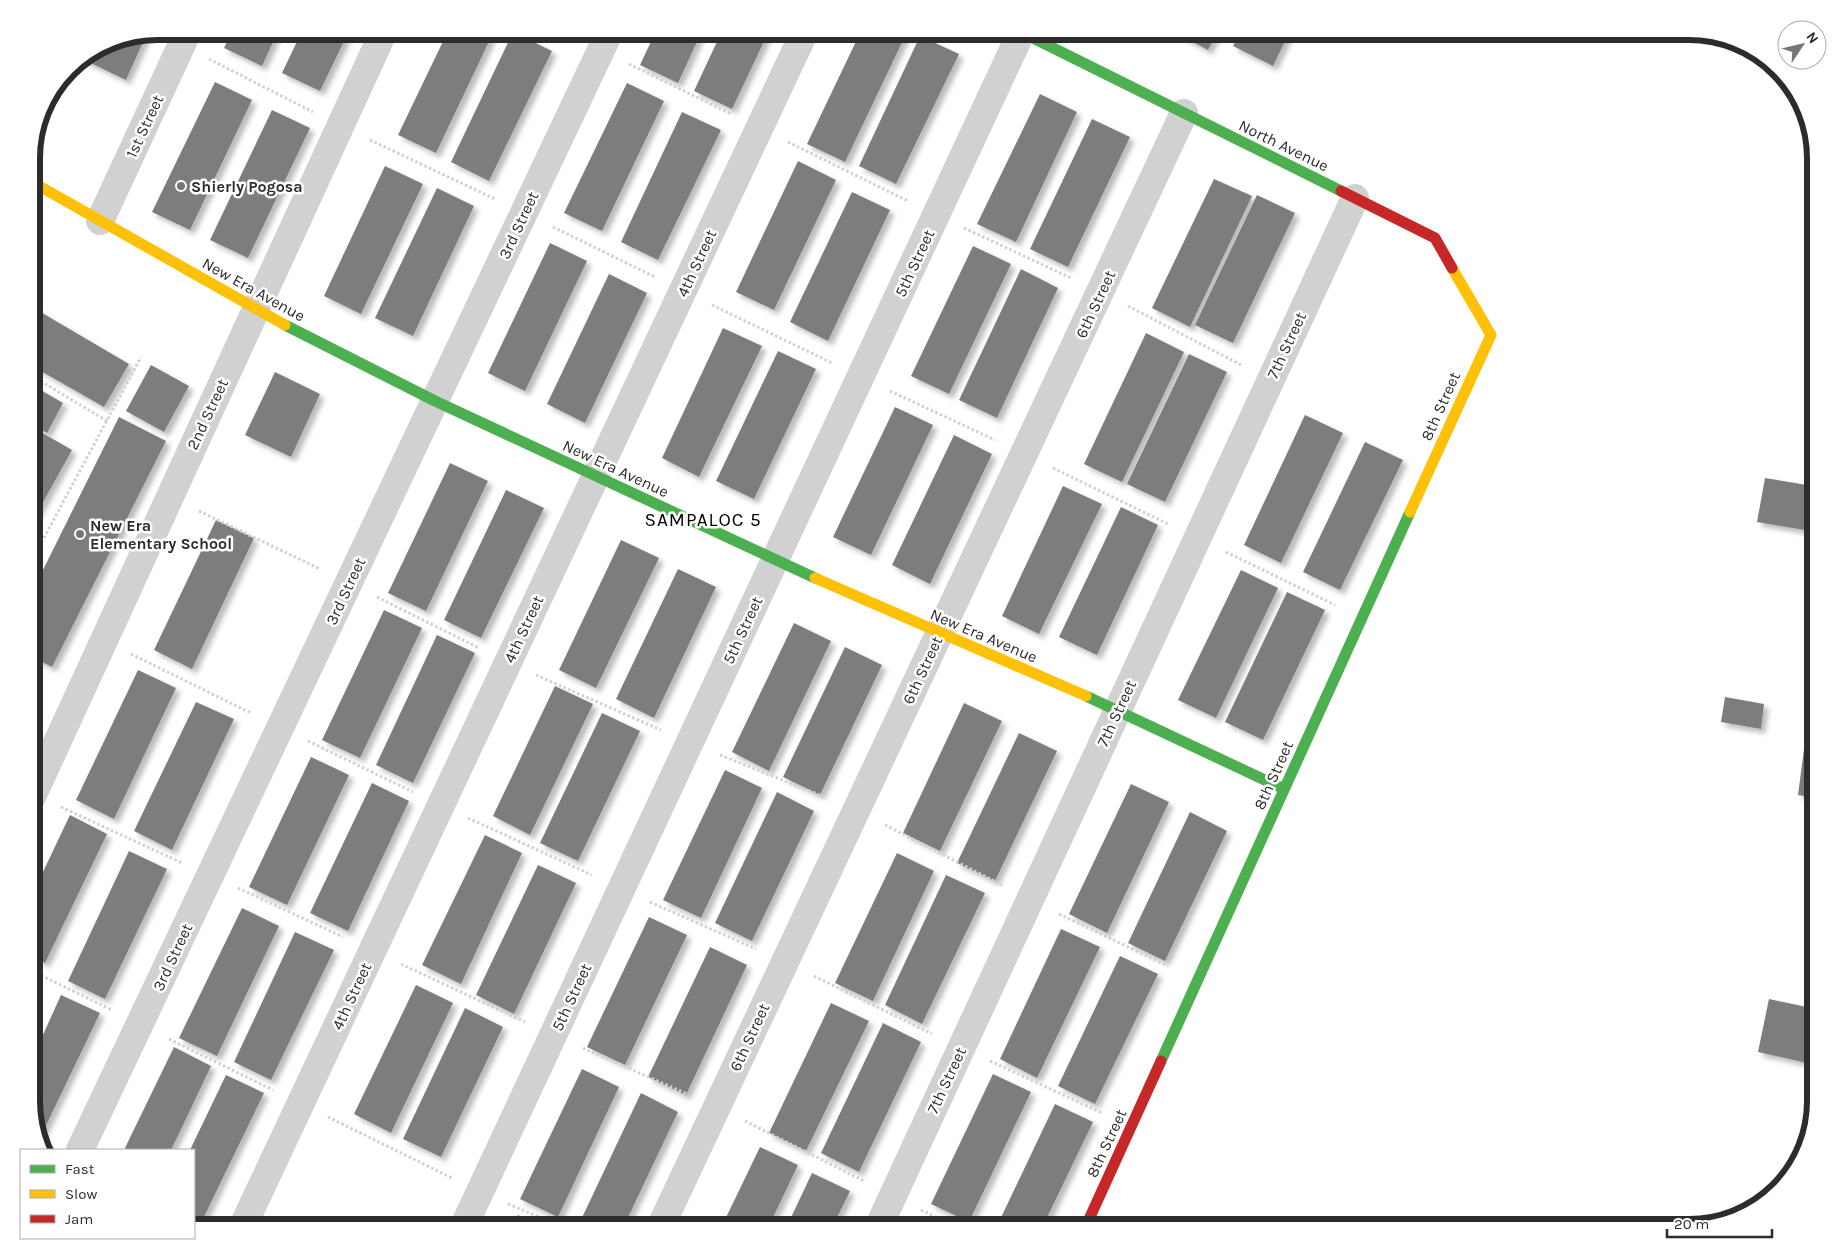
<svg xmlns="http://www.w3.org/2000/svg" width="1847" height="1259" viewBox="0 0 1847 1259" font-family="Karla,sans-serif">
  <defs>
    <filter id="shadow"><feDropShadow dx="4.5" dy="4.5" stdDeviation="2.5" flood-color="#0004"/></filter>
  </defs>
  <rect width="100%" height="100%" fill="#fff"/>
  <g fill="#7d7d7d" filter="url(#shadow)">
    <path d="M 232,31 L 278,31 L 262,66 L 224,48 Z"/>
    <path d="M 302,31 L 349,31 L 320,91 L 282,73 Z"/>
    <path d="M 448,31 L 494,31 L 436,153 L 398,135 Z"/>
    <path d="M 656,31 L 702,31 L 678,83 L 640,65 Z"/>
    <path d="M 722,31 L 769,31 L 732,109 L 694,91 Z"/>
    <path d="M 861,31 L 907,32 L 845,162 L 807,144 Z"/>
    <path d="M 1172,31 L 1218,31 L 1208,50 Z"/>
    <path d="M 1241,31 L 1290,31 L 1273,66 L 1233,46 Z"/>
    <path d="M 513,32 L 552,51 L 489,181 L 451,162 Z"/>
    <path d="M 147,33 L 126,80 L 82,59 L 110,41 Z"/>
    <path d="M 920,36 L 959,54 L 896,184 L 859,166 Z"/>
    <path d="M 215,82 L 252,100 L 190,230 L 152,212 Z"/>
    <path d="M 627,83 L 664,101 L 602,231 L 564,213 Z"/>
    <path d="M 1040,94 L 1077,112 L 1016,242 L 977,224 Z"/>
    <path d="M 272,110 L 310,128 L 248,258 L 210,240 Z"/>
    <path d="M 682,112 L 721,130 L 658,260 L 621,242 Z"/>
    <path d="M 1092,119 L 1130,137 L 1068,267 L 1030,249 Z"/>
    <path d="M 798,161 L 836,180 L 774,310 L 736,292 Z"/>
    <path d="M 385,166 L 423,184 L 361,314 L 324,296 Z"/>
    <path d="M 1214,179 L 1252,196 L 1190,327 L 1152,308 Z"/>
    <path d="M 437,188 L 474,206 L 413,336 L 375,318 Z"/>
    <path d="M 852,192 L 890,210 L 828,341 L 790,322 Z"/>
    <path d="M 1257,195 L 1295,213 L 1233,343 L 1195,325 Z"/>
    <path d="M 550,243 L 587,261 L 525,391 L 488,373 Z"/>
    <path d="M 973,246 L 1011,264 L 949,394 L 911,376 Z"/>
    <path d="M 1021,269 L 1058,288 L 997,418 L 959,400 Z"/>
    <path d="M 609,274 L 647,293 L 585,423 L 547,404 Z"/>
    <path d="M 32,307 L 129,364 L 104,407 L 32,366 Z"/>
    <path d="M 723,328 L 762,346 L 699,477 L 662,458 Z"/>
    <path d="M 1146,333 L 1184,352 L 1122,482 L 1084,464 Z"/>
    <path d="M 778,351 L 816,369 L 754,499 L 716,481 Z"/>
    <path d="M 1189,354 L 1227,372 L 1165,502 L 1127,484 Z"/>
    <path d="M 151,365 L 189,386 L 164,432 L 126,411 Z"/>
    <path d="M 275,372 L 320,394 L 291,457 L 245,435 Z"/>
    <path d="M 32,385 L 63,403 L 47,433 L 32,424 Z"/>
    <path d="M 895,407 L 933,425 L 871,555 L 833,537 Z"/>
    <path d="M 1305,415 L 1343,433 L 1281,563 L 1244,545 Z"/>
    <path d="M 119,417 L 166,441 L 52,667 L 32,657 L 32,592 Z"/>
    <path d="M 32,427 L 72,450 L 32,522 Z"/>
    <path d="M 954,435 L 992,454 L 930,584 L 892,565 Z"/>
    <path d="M 1365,442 L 1403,460 L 1340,590 L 1303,572 Z"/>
    <path d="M 450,463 L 488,481 L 426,611 L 388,593 Z"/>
    <path d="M 1765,478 L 1813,486 L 1805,530 L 1757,522 Z"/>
    <path d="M 1063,486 L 1102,504 L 1039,634 L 1002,616 Z"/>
    <path d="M 506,490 L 544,508 L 481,638 L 444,620 Z"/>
    <path d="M 1121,507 L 1158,525 L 1097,655 L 1059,637 Z"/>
    <path d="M 216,520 L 254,538 L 192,669 L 154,650 Z"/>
    <path d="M 621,540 L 659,558 L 596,688 L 559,670 Z"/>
    <path d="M 678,569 L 716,587 L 654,718 L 616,699 Z"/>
    <path d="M 1241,570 L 1278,588 L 1216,718 L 1178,700 Z"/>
    <path d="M 1287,592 L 1325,610 L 1263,740 L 1225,722 Z"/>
    <path d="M 384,610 L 422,628 L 360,758 L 322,740 Z"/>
    <path d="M 794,623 L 831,641 L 769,771 L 732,752 Z"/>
    <path d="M 437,635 L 475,653 L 413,783 L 376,765 Z"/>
    <path d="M 845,647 L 882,665 L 820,795 L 783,777 Z"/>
    <path d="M 138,670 L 176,688 L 114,819 L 76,800 Z"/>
    <path d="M 555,686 L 593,704 L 530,835 L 493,816 Z"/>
    <path d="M 1725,697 L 1764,704 L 1761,729 L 1721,722 Z"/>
    <path d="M 196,702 L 234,719 L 172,850 L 134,831 Z"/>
    <path d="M 964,703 L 1002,721 L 940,851 L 903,833 Z"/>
    <path d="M 602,713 L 640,731 L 578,861 L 540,843 Z"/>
    <path d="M 1019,733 L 1057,751 L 995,881 L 957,863 Z"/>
    <path d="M 1805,742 L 1816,744 L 1816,798 L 1798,795 Z"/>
    <path d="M 311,757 L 349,775 L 287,905 L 249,887 Z"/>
    <path d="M 725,770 L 762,788 L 701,918 L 663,900 Z"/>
    <path d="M 372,783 L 409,801 L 348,931 L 310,913 Z"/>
    <path d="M 1131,784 L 1169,802 L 1107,933 L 1069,914 Z"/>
    <path d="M 777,792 L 814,811 L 752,941 L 715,923 Z"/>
    <path d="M 1190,812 L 1227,831 L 1165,961 L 1128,943 Z"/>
    <path d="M 70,815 L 107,834 L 45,963 L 32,956 L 32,895 Z"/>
    <path d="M 485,835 L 522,853 L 461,984 L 422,965 Z"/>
    <path d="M 129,851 L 167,869 L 105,999 L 68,981 Z"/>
    <path d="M 897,853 L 934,871 L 873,1001 L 835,983 Z"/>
    <path d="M 538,865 L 576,883 L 514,1014 L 476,995 Z"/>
    <path d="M 946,875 L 985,893 L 922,1024 L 885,1005 Z"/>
    <path d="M 242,908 L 279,926 L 217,1056 L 179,1038 Z"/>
    <path d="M 649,917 L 687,935 L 625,1065 L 587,1047 Z"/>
    <path d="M 1061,929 L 1100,947 L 1037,1078 L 1000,1059 Z"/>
    <path d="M 295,932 L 334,950 L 271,1080 L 234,1062 Z"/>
    <path d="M 710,947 L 747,965 L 686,1095 L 648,1077 Z"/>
    <path d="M 1120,956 L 1158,974 L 1095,1104 L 1058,1086 Z"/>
    <path d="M 416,985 L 453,1003 L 391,1133 L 354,1114 Z"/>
    <path d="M 61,995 L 100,1013 L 40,1138 L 32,1109 L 32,1059 Z"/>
    <path d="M 1769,999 L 1816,1009 L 1816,1065 L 1758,1052 Z"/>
    <path d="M 831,1003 L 869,1021 L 806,1151 L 769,1133 Z"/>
    <path d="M 465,1008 L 503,1027 L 441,1157 L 403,1139 Z"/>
    <path d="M 883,1023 L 921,1042 L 859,1172 L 821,1153 Z"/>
    <path d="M 174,1047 L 211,1066 L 185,1121 L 171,1150 L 124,1150 Z"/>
    <path d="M 582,1069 L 619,1087 L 558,1217 L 520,1199 Z"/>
    <path d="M 993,1074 L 1031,1092 L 969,1222 L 931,1204 Z"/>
    <path d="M 226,1075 L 264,1093 L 201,1223 L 194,1220 L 194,1150 L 190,1150 Z"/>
    <path d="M 641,1093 L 678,1112 L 623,1228 L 587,1228 L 579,1224 Z"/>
    <path d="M 1055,1104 L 1093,1122 L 1042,1228 L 996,1228 Z"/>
    <path d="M 760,1147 L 798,1165 L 768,1228 L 721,1228 Z"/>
    <path d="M 812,1173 L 850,1191 L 832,1228 L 786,1228 Z"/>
    <path d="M 518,1215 L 544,1228 L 512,1228 Z"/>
  </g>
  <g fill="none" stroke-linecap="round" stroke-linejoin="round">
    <g stroke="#d1d1d1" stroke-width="3" stroke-dasharray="2.5 2.5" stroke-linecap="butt">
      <path d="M 561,31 L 572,36"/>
      <path d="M 209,59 L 313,112"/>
      <path d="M 629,64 L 731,114"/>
      <path d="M 370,140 L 495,199"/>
      <path d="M 788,142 L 908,201"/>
      <path d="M 553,227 L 655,277"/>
      <path d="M 964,228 L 1071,278"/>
      <path d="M 712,305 L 832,363"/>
      <path d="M 1128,306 L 1243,366"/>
      <path d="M 32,376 L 107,421"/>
      <path d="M 890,391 L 995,440"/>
      <path d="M 1053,468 L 1168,524"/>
      <path d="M 199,511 L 320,569"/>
      <path d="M 1226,552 L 1335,605"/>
      <path d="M 32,560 L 141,357"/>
      <path d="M 377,597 L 479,648"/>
      <path d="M 131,654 L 251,713"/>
      <path d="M 536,675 L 661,730"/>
      <path d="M 308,741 L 413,792"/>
      <path d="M 720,755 L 827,798"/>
      <path d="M 61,807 L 182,863"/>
      <path d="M 468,818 L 592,875"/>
      <path d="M 885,825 L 1002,885"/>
      <path d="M 238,888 L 343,937"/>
      <path d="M 650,902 L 756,949"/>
      <path d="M 1059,914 L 1168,966"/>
      <path d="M 401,964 L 525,1022"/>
      <path d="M 32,971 L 112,1010"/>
      <path d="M 814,976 L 932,1034"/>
      <path d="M 169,1039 L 273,1090"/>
      <path d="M 583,1048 L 687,1094"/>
      <path d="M 990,1061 L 1102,1113"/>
      <path d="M 328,1117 L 452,1178"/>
      <path d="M 745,1121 L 864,1181"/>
      <path d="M 508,1204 L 566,1228"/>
      <path d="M 921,1210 L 959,1228"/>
      <path d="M 194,1227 L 195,1228"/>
    </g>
    <g stroke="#d1d1d1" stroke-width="28">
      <path d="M 100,221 L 188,31"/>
      <path d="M 32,797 L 384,31"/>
      <path d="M 80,1150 L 610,31"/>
      <path d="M 242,1228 L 805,31"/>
      <path d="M 463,1228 L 1021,33"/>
      <path d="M 660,1228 L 1184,113"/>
      <path d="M 878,1228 L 1355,198"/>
    </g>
    <g stroke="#4caf50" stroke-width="11">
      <path d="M 1019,31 L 1341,191"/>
      <path d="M 285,325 L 435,401 L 815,578"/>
      <path d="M 1086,696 L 1284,789"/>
      <path d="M 1161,1061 L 1410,512"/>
    </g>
    <g stroke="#ffc107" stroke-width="11">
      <path d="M 32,182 L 285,325"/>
      <path d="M 1410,512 L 1491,335 L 1452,268"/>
      <path d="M 815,578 L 1086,696"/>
    </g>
    <g stroke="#c62828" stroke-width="11">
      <path d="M 1341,191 L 1435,238 L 1452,268"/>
      <path d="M 1085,1228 L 1161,1061"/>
    </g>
  </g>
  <g fill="#767676" stroke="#fff" stroke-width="2">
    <circle cx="181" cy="186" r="5"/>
    <circle cx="80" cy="534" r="5"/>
  </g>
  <g text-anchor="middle" stroke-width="5" stroke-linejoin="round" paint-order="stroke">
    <g font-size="16" fill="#2c2c2c" stroke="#fff">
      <text transform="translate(144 126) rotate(-65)" y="6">1st Street</text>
      <text transform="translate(1284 145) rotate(26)" y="6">North Avenue</text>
      <text transform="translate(518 225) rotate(-65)" y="6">3rd Street</text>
      <text transform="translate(696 263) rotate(-65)" y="6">4th Street</text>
      <text transform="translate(914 263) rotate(-65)" y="6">5th Street</text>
      <text transform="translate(254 289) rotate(29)" y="6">New Era Avenue</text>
      <text transform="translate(1095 304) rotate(-65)" y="6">6th Street</text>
      <text transform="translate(1286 345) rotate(-65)" y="6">7th Street</text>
      <text transform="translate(1440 406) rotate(-66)" y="6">8th Street</text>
      <text transform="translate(207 414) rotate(-65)" y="6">2nd Street</text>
      <text transform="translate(616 468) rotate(25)" y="6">New Era Avenue</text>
      <text transform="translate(345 591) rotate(-65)" y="6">3rd Street</text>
      <text transform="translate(523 629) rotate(-65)" y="6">4th Street</text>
      <text transform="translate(742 630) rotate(-65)" y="6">5th Street</text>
      <text transform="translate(984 635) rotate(23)" y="6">New Era Avenue</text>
      <text transform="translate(922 670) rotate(-65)" y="6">6th Street</text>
      <text transform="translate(1116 713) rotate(-65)" y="6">7th Street</text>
      <text transform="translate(1273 775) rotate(-66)" y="6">8th Street</text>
      <text transform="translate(172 957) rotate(-65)" y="6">3rd Street</text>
      <text transform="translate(351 996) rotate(-65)" y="6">4th Street</text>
      <text transform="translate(571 997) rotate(-65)" y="6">5th Street</text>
      <text transform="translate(749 1037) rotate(-65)" y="6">6th Street</text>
      <text transform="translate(946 1080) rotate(-65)" y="6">7th Street</text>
      <text transform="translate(1106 1143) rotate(-65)" y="6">8th Street</text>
    </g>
    <g font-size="16" font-weight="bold" fill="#2c2c2c" stroke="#fff" text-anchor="start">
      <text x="191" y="192">Shierly Pogosa</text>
      <text x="90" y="531">New Era<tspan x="90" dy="18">Elementary School</tspan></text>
    </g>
    <g font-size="19" letter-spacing="1" fill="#000" stroke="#fff">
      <text x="703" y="526">SAMPALOC 5</text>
    </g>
  </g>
  <path d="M0 0H1847V1259H0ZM158 40H1689A118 118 0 0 1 1807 158V1101A118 118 0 0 1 1689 1219H158A118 118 0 0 1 40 1101V158A118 118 0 0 1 158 40Z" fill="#fff" fill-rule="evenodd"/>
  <path fill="none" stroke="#2c2c2c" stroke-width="6" d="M158 40H1689A118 118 0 0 1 1807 158V1101A118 118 0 0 1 1689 1219H158A118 118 0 0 1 40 1101V158A118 118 0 0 1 158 40Z"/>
  <rect x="20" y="1149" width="175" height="90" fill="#ffffff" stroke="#ababab"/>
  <rect x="30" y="1165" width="25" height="8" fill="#4caf50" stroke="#ababab"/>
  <text x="65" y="1174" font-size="15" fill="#2c2c2c">Fast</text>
  <rect x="30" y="1190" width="25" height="8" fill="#ffc107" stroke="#ababab"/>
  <text x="65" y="1199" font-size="15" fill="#2c2c2c">Slow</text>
  <rect x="30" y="1215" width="25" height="8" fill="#c62828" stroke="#ababab"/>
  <text x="65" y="1224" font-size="15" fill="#2c2c2c">Jam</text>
  <g transform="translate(1802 45) rotate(55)"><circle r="24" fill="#ffffff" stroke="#ababab"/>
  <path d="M0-4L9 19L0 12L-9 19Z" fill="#767676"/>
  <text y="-8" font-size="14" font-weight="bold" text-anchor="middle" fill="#2c2c2c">N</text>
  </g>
  <path d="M1667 1229v8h105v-8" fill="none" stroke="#2c2c2c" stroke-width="2.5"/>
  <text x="1674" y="1229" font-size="15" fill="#2c2c2c" stroke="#ffffff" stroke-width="4" paint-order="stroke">20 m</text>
</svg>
